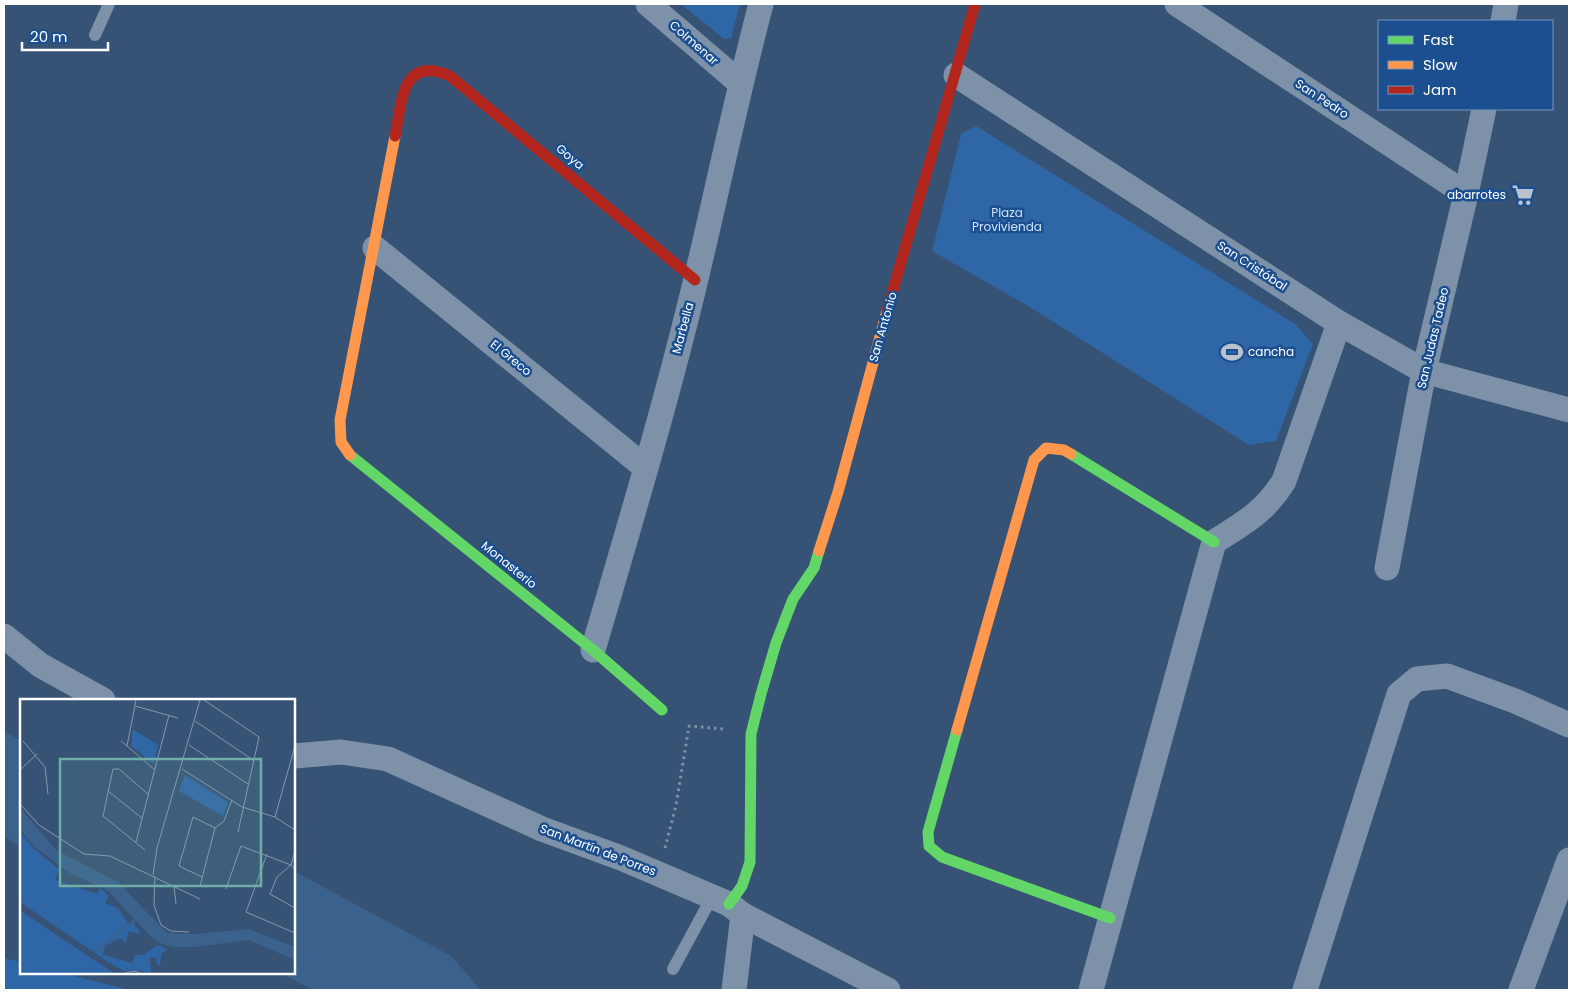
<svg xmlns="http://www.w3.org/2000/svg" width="1573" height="994" viewBox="0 0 1573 994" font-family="Poppins,sans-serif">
  <rect width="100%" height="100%" fill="#365274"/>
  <g fill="#2f66a5">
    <path d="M 681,4 L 740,4 L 731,38 L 724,39 Z"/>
    <path d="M 976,126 L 1295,324 L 1313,344 L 1276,441 L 1249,445 L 1028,306 L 932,251 L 961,134 Z"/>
    <path d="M 4,958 L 21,962 L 21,973 L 63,973 L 130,990 L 4,990 Z"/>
  </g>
  <g fill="#3b618d">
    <path d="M 4,731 L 21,741 L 21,848 L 4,836 Z"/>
    <path d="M 294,871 L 451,956 L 481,990 L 314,990 L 279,973 L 294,973 Z"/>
  </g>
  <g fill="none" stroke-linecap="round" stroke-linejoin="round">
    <g stroke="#7d92a8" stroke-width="3" stroke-dasharray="2.5 4" stroke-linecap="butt">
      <path d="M 688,726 L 724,729"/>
      <path d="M 665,848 L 676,805 L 689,726"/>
    </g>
    <g stroke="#7d92a8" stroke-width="12">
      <path d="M 95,35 L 109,4"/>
      <path d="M 673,969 L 712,897"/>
    </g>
    <g stroke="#7d92a8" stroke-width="25">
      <path d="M 648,4 L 740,83"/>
      <path d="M 1177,4 L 1466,194"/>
      <path d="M 1503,21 L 1506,4"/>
      <path d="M 956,75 L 1339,323 L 1424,371 L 1569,410"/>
      <path d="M 375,248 L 646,468"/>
      <path d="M 1387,568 L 1424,371 L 1466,194 L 1484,109"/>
      <path d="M 4,636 L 40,665 L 103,700"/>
      <path d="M 593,650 C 629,527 666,404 696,279 C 718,187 737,95 761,4"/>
      <path d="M 294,756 L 341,752 L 388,759 L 542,829 L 621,858 L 729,904 L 743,915 L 888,990"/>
      <path d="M 734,990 L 743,915"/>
      <path d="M 1091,990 L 1214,542 C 1244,523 1265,512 1284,481 L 1339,323"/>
      <path d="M 1305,990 L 1399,694 L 1417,679 L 1447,676 L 1515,701 L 1569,725"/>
      <path d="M 1521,990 L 1569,860"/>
    </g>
    <g stroke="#63d668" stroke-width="11">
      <path d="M 1071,454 L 1214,542"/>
      <path d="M 350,455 L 593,650 L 662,710"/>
      <path d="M 957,730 L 928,832 L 929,846 L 942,857 L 1110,918"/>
      <path d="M 729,904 L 742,886 L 750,862 L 751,734 L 761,694 L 776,643 L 793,599 L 814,568 L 819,551"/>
    </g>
    <g stroke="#ff974d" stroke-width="11">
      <path d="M 350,455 L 341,442 L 340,420 L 395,136"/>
      <path d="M 819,551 L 838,492 L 887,311"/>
      <path d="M 957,730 L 1034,460 L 1046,448 L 1064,450 L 1071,454"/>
    </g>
    <g stroke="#b3261e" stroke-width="11">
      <path d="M 395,136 C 402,103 401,54 450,76 L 695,280"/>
      <path d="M 887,311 L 975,4"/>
    </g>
  </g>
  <defs>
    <g id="supermarket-bare" transform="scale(1.725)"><path d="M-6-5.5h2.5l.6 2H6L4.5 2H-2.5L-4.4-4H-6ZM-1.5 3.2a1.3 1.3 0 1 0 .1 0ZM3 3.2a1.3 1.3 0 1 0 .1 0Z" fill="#b9c2ce" stroke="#1b4f8f" stroke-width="2.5" paint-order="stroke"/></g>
    <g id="stadium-bare" transform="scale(1.725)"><path d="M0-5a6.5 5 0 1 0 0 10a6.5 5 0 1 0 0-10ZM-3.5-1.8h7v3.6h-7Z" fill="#b9c2ce" stroke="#1b4f8f" stroke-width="2.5" paint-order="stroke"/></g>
  </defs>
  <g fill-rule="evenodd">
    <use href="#supermarket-bare" x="1523" y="195"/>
    <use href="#stadium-bare" x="1232" y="352"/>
  </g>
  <g text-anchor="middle" stroke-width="5" stroke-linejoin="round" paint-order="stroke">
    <g font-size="12" fill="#fff" stroke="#1b4f8f">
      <text transform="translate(694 43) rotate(41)" y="4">Colmenar</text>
      <text transform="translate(1322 99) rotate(33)" y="4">San Pedro</text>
      <text transform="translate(570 157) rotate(40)" y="4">Goya</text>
      <text transform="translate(1252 266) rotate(33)" y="4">San Cristóbal</text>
      <text transform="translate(883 327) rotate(-74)" y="4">San Antonio</text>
      <text transform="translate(683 328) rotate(-75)" y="4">Marbella</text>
      <text transform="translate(1433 338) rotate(-77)" y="4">San Judas Tadeo</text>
      <text transform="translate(511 358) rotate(39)" y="4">El Greco</text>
      <text transform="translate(509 565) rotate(39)" y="4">Monasterio</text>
      <text transform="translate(598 850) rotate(21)" y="4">San Martín de Porres</text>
    </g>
    <g font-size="12" fill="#fff" stroke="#1b4f8f" text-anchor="end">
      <text x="1506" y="199">abarrotes</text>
      <text x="1248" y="356" text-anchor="start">cancha</text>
    </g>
    <g font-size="12" fill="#cfe3fa" stroke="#1b4f8f">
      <text x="1007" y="217">Plaza<tspan x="1007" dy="14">Provivienda</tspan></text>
    </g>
  </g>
  <g transform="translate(20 699)">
    <rect width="275" height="275" fill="#365274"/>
    <path d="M 113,30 L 138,46 L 134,65 L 111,47 ZM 165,76 L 206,102 L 208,104 L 203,117 L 159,92 ZM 0,133 L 13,149 L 39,170 L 35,181 L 77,195 L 80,189 L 84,192 L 89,197 L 85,204 L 98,209 L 110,227 L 113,224 L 120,232 L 119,235 L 109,232 L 106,244 L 100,239 L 85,247 L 83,256 L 112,264 L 115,256 L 124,256 L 137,246 L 147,250 L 141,255 L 140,266 L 137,266 L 136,258 L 130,259 L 131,274 L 117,271 L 104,272 L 91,265 L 0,203 ZM 0,211 L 41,239 L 94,274 L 0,274 Z" fill="#2f66a5"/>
    <path d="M 0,109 L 36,151 L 98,183 L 147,234 L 174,235 L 229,230 L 275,248 L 275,261 L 229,241 L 175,248 L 153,248 L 142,245 L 132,239 L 87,191 L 50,174 L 14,148 L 0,130 Z" fill="#3b618d"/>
    <path fill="none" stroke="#3b618d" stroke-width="2.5" d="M 74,254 L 115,221"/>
    <path fill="none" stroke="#8697ac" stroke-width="1" d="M 184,1 L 239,38 L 218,133M 115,7 L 158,19M 175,22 L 233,61M 3,42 L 25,68 L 28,95M 101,42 L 135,71M 169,46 L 228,85M 107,47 L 116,1M 162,70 L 222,108 L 255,118 L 275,131M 0,71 L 17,55M 88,92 L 123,120M 0,105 L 19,126 L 64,155 L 90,157 L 180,200M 255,118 L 275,47M 116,143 L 149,16M 125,151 L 83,117 L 93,70 L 99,70 L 129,96M 275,152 L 271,166 L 257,178 L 250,195 L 275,209M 247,155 L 226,213 L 275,234M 133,176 L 137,149 L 180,1M 135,177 L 134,206 L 141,226 L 151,232 L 169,233M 182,178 L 159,167 L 173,118 L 195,129M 154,187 L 156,205M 180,187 L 195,129 L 204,122 L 212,101M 206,190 L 221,147 L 271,166 L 275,171M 105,274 L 115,272 L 120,274"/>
    <path fill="#6fada8" fill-opacity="0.15" stroke="#6fada8" stroke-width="2.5" d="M 40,60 L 241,60 L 241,187 L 40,187 Z"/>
    <rect width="275" height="275" fill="none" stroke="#fff" stroke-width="2.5"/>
  </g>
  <rect width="1573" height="994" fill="none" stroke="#ffffff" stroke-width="10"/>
  <rect x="1378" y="20" width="175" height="90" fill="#1b4f8f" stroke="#7695bc"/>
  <rect x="1388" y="36" width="25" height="8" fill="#63d668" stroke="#7695bc"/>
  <text x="1423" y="45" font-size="15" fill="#ffffff">Fast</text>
  <rect x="1388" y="61" width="25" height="8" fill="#ff974d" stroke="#7695bc"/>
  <text x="1423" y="70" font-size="15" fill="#ffffff">Slow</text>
  <rect x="1388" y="86" width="25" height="8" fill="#b3261e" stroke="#7695bc"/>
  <text x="1423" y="95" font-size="15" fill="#ffffff">Jam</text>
  <path d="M22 42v8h86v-8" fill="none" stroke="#ffffff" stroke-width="2.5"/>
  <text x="30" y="42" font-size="15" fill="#ffffff" stroke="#1b4f8f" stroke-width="4" paint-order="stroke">20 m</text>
</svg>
